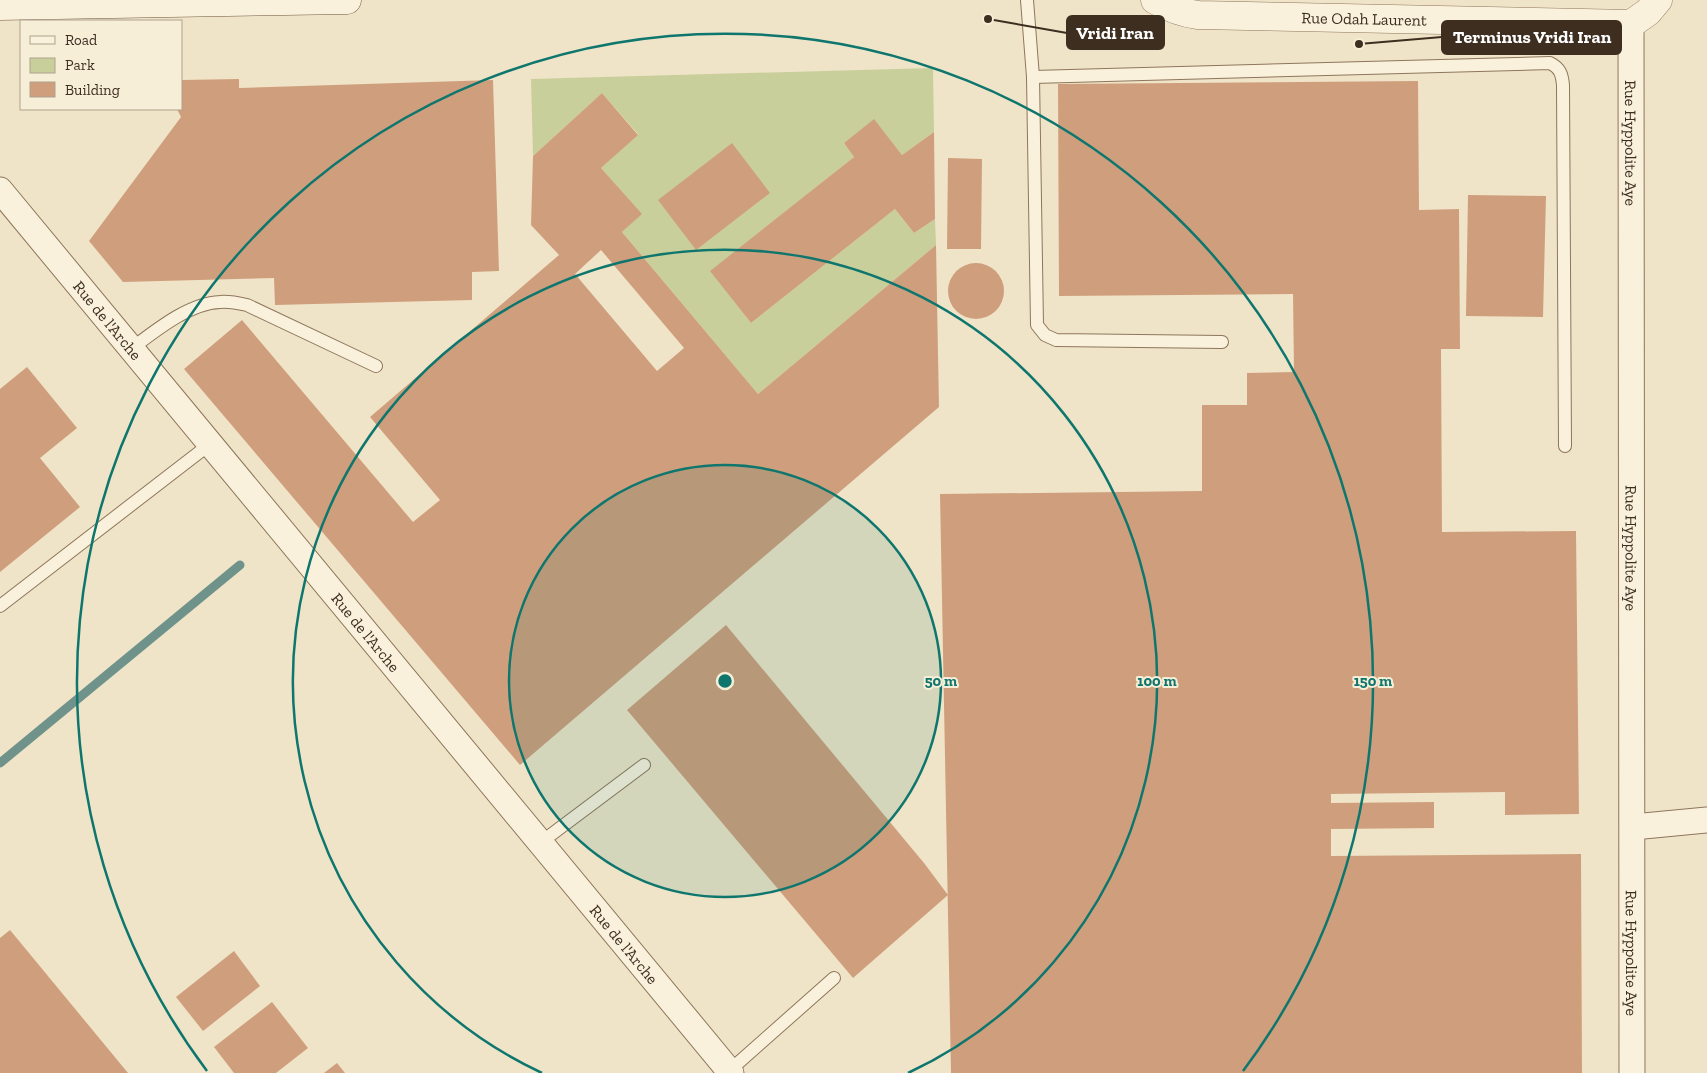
<svg xmlns="http://www.w3.org/2000/svg" width="1707" height="1073" viewBox="0 0 1707 1073" font-family="'Zilla Slab',serif">
  <rect width="100%" height="100%" fill="#f0e4c8"/>
  <path fill="#c9cf9b" d="M 933,68 L 934,132 L 902,155 L 874,120 L 844,143 L 854,157 L 711,271 L 751,323 L 895,209 L 914,233 L 935,219 L 936,245 L 758,394 L 622,232 L 641,214 L 601,168 L 638,134 L 602,93 L 533,156 L 531,79 Z"/>
  <g fill="none" stroke-linecap="round" stroke-linejoin="round">
    <path stroke="#6f938a" stroke-width="9" d="M 0,763 L 240,565"/>
  </g>
  <g fill="#cf9f7d" fill-rule="evenodd">
    <path d="M 239,79 L 239,88 L 493,80 L 499,271 L 472,272 L 472,300 L 275,305 L 274,278 L 123,282 L 89,241 L 181,117 L 177,109 L 181,109 L 181,80 Z"/>
    <path d="M 1418,81 L 1419,210 L 1459,209 L 1460,349 L 1441,349 L 1442,532 L 1576,531 L 1579,814 L 1505,815 L 1505,792 L 1331,794 L 1331,803 L 1434,802 L 1434,828 L 1331,829 L 1331,856 L 1581,854 L 1582,1073 L 951,1073 L 940,494 L 1202,491 L 1202,405 L 1247,405 L 1247,373 L 1294,372 L 1293,294 L 1059,296 L 1058,84 Z"/>
    <path d="M 602,93 L 638,135 L 601,168 L 642,214 L 622,232 L 758,394 L 936,245 L 939,407 L 520,765 L 184,369 L 242,320 L 413,522 L 440,500 L 370,417 L 559,255 L 531,225 L 533,156 ZM 601,250 L 684,348 L 657,371 L 575,274 Z"/>
    <path d="M 874,119 L 902,155 L 934,132 L 935,219 L 914,233 L 895,209 L 751,323 L 710,271 L 854,157 L 844,143 Z"/>
    <path d="M 732,143 L 770,193 L 696,250 L 658,200 Z"/>
    <path d="M 948,158 L 982,159 L 981,249 L 947,249 Z"/>
    <path d="M 1468,195 L 1546,196 L 1543,317 L 1466,316 Z"/>
    <circle cx="976" cy="291" r="28"/>
    <path d="M 27,367 L 77,428 L 40,458 L 80,507 L 0,572 L 0,389 Z"/>
    <path d="M 726,625 L 924,863 L 948,895 L 853,978 L 627,710 Z"/>
    <path d="M 10,930 L 128,1073 L 0,1073 L 0,938 Z"/>
    <path d="M 234,951 L 260,986 L 203,1031 L 176,997 Z"/>
    <path d="M 272,1002 L 308,1048 L 276,1073 L 234,1073 L 214,1047 Z"/>
    <path d="M 337,1063 L 345,1073 L 324,1073 Z"/>
  </g>
  <g fill="none" stroke-linecap="round" stroke-linejoin="round">
    <g stroke="#8d765c" stroke-width="14">
      <g id="service">
        <path d="M 1027,0 L 1033,77 L 1037,325 L 1045,335 L 1056,340 L 1222,342"/>
        <path d="M 1033,77 L 1550,63 C 1560,68 1562,74 1563,85 L 1565,446"/>
        <path d="M 131,349 C 155,331 189,303 220,302 C 229,301 238,303 247,305 L 376,366"/>
        <path d="M 0,606 L 210,444"/>
        <path d="M 540,843 L 644,765"/>
        <path d="M 729,1071 L 834,978"/>
      </g>
    </g>
    <g stroke="#8d765c" stroke-width="27">
      <g id="minor">
        <path id="s1" d="M 1631,24 L 1632,1073"/>
        <path id="s2" d="M 0,190 L 731,1073"/>
        <path d="M 1633,827 L 1707,820"/>
      </g>
    </g>
    <g stroke="#8d765c" stroke-width="29">
      <g id="tertiary">
        <path id="s3" d="M 1155,0 C 1169,8 1182,13 1198,15 L 1631,24 L 1648,12 L 1658,0"/>
      </g>
    </g>
    <g stroke="#6f573f" stroke-width="29">
      <path id="secondary" d="M 0,6 L 347,0"/>
    </g>
    <use href="#service" stroke="#faf1dc" stroke-width="12"/>
    <use href="#minor" stroke="#faf1dc" stroke-width="25"/>
    <use href="#tertiary" stroke="#faf1dc" stroke-width="28"/>
    <use href="#secondary" stroke="#faf1dc" stroke-width="28"/>
  </g>
  <circle cx="725" cy="681" r="216" fill="#0f766e" fill-opacity=".12"/>
  <g fill="none" stroke="#0f766e" stroke-width="2.5">
    <circle cx="725" cy="681" r="216"/>
    <path d="M542 1073A432 432 0 1 1 908 1073"/>
    <path d="M207 1071A648 648 0 1 1 1243 1071"/>
  </g>
  <g text-anchor="middle" stroke-width="4" stroke-linejoin="round" paint-order="stroke">
    <g font-size="16" fill="#3d2e20" stroke="#f7eed8">
      <text dy="6" stroke="none"><textPath href="#s3" startOffset="212">Rue Odah Laurent</textPath></text>
      <text dy="6" stroke="none"><textPath href="#s1" startOffset="119">Rue Hyppolite Aye</textPath></text>
      <text dy="6" stroke="none"><textPath href="#s2" startOffset="169">Rue de l'Arche</textPath></text>
      <text dy="6" stroke="none"><textPath href="#s1" startOffset="524">Rue Hyppolite Aye</textPath></text>
      <text dy="6" stroke="none"><textPath href="#s2" startOffset="574">Rue de l'Arche</textPath></text>
      <text dy="6" stroke="none"><textPath href="#s2" startOffset="979">Rue de l'Arche</textPath></text>
      <text dy="6" stroke="none"><textPath href="#s1" startOffset="929">Rue Hyppolite Aye</textPath></text>
    </g>
  </g>
  <circle cx="725" cy="681" r="8" fill="#0f766e" stroke="#f7eed8" stroke-width="2.5"/>
  <g font-size="15" text-anchor="middle" font-weight="bold" fill="#0f766e" stroke="#f7eed8" stroke-width="4" stroke-linejoin="round" paint-order="stroke">
    <text x="941" y="686">50 m</text>
    <text x="1157" y="686">100 m</text>
    <text x="1373" y="686">150 m</text>
  </g>
  <path fill="none" stroke="#3d2e20" stroke-width="2" d="M988 19L1067 33M1359 44L1442 37"/>
  <g fill="#3d2e20" stroke="#f7eed8" stroke-width="2">
    <circle cx="988" cy="19" r="5"/>
    <circle cx="1359" cy="44" r="5"/>
  </g>
  <g fill="#3d2e20" stroke="#3d2e20" stroke-width="2">
    <rect x="1067" y="16" width="97" height="33" rx="5"/>
    <rect x="1442" y="21" width="179" height="33" rx="5"/>
  </g>
  <g font-size="18" text-anchor="middle" font-weight="bold" fill="#fff">
    <text x="1115" y="39">Vridi Iran</text>
    <text x="1532" y="43">Terminus Vridi Iran</text>
  </g>
  <rect x="20" y="20" width="162" height="90" fill="#f7eed8" stroke="#ada18e"/>
  <rect x="30" y="36" width="25" height="8" fill="#faf1dc" stroke="#ada18e"/>
  <text x="65" y="45" font-size="15" fill="#3d2e20">Road</text>
  <rect x="30" y="58" width="25" height="15" fill="#c9cf9b" stroke="#ada18e"/>
  <text x="65" y="70" font-size="15" fill="#3d2e20">Park</text>
  <rect x="30" y="82" width="25" height="15" fill="#cf9f7d" stroke="#ada18e"/>
  <text x="65" y="95" font-size="15" fill="#3d2e20">Building</text>
</svg>
